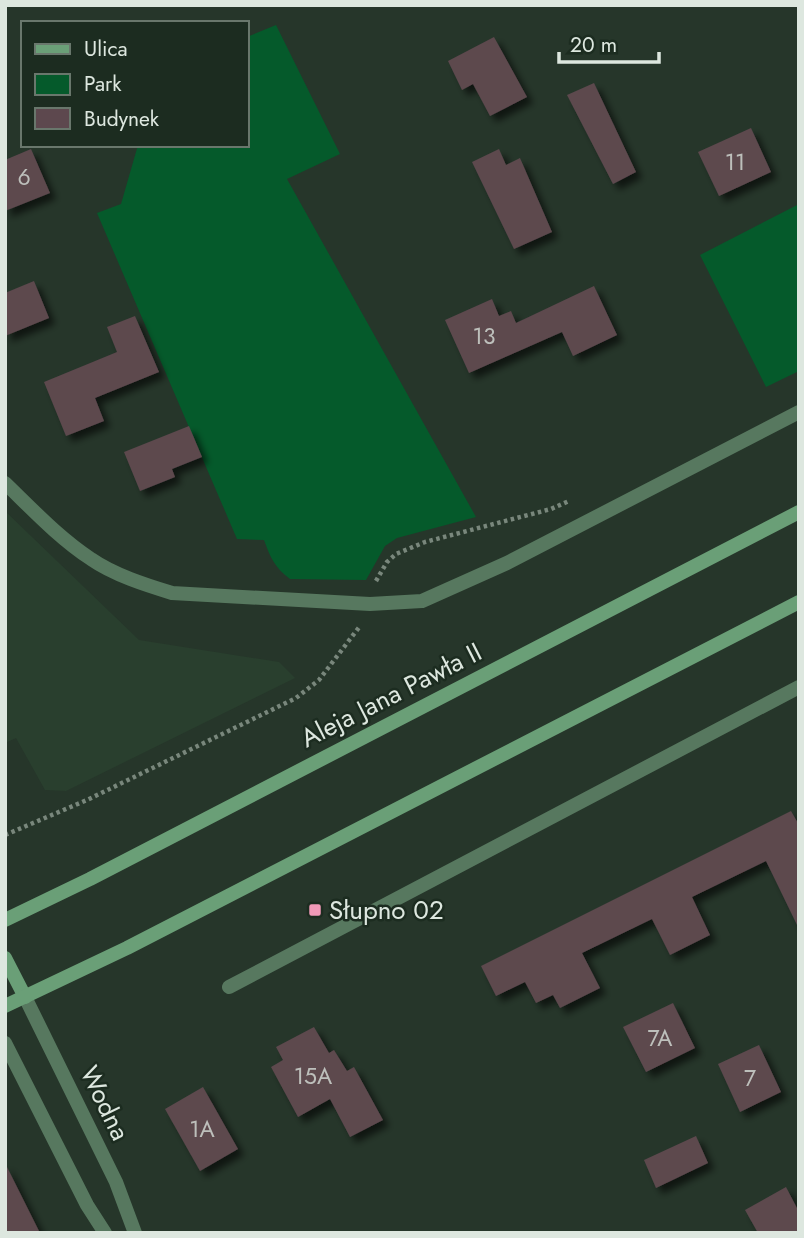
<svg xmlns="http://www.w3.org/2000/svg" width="804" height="1238" viewBox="0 0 804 1238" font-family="Jost,sans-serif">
  <defs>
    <filter id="shadow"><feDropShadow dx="6" dy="6" stdDeviation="3.5" flood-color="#0009"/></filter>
  </defs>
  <rect width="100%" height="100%" fill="#26362a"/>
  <path fill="#293f2e" d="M 5,511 L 139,640 L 279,662 L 295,678 L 66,791 L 45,790 L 16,738 L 5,743 Z"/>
  <g fill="#055a2b">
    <path d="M 276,25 L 340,154 L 287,179 L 476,517 L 397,538 L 385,546 L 366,580 L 290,579 C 275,568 270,557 264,540 L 237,539 L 97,213 L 121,204 L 138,145 L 247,145 L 247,37 Z"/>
    <path d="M 799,204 L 799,371 L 766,387 L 700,255 Z"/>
  </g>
  <g fill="#5d484e" filter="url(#shadow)">
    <path d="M 494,37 L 527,97 L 490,116 L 473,84 L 462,90 L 448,61 Z"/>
    <path d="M 594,83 L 636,172 L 613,184 L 567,95 Z"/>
    <path d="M 751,128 L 771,172 L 719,196 L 698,152 Z"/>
    <path d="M 31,149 L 50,193 L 5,211 L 5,160 Z"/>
    <path d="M 499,149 L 506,165 L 520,158 L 552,232 L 514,249 L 472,162 Z"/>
    <path d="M 34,281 L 49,318 L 5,336 L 5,293 Z"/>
    <path d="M 594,286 L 617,335 L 573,356 L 562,332 L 469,373 L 445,320 L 492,299 L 499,316 L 511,311 L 516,323 Z"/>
    <path d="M 135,316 L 159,372 L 95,398 L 104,421 L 66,436 L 44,382 L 117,352 L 107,327 Z"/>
    <path d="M 189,426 L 202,457 L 172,469 L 175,477 L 140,491 L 124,452 Z"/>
    <path d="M 791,811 L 799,825 L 799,929 L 766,861 L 692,897 L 710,935 L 670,955 L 652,919 L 582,953 L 600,988 L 560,1008 L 553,995 L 536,1003 L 525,982 L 496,996 L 481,966 Z"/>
    <path d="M 673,1003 L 695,1048 L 646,1072 L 623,1027 Z"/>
    <path d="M 314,1027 L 329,1053 L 334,1050 L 347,1071 L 354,1067 L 383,1120 L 350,1137 L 330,1099 L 298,1117 L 271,1067 L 283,1060 L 276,1047 Z"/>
    <path d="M 759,1045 L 781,1092 L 740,1112 L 718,1064 Z"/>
    <path d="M 203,1087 L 238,1149 L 200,1171 L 165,1109 Z"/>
    <path d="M 696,1136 L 708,1163 L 656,1188 L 644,1160 Z"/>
    <path d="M 5,1163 L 40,1233 L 5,1233 Z"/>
    <path d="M 786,1187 L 799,1212 L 799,1233 L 758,1233 L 745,1210 Z"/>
  </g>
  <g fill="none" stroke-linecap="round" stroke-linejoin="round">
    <g stroke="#79877c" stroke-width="4.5" stroke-dasharray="3.5 3.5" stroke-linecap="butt">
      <path d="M 376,581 L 387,562 L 396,554 L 425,542 L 551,509 L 569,501"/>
      <path d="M 5,835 L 87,800 L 296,698 L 319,680 L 360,626"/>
    </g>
    <g stroke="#57785f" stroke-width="14">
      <path d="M 5,483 C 32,509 59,538 91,559 C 114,575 146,585 172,593 L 370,604 L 422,601 L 507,563 L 799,412"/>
      <path d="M 229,987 L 799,687"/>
      <path d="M 25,997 L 116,1182 L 135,1233"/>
      <path d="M 5,1043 L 87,1205 L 105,1233"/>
    </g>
    <g stroke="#6a9f77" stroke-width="14">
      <path d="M 5,920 L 90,879 L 799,512"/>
      <path d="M 5,958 L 25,997"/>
      <path d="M 5,1006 L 127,948 L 799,602"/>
    </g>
  </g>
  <rect fill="#f09ab7" stroke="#1c2c20" stroke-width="2.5" x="308" y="903" width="14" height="14" rx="3.5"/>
  <g text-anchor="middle" stroke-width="5" stroke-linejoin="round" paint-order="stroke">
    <g font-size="23" fill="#bdbfbb">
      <text x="735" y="170">11</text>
      <text x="24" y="185">6</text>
      <text x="484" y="344">13</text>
      <text x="660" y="1046">7A</text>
      <text x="313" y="1084">15A</text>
      <text x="750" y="1086">7</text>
      <text x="202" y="1137">1A</text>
    </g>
    <g font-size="26" fill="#dde7df" stroke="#1c2c20">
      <text transform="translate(391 695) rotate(-27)" y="9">Aleja Jana Pawła II</text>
      <text transform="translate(105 1103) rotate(64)" y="9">Wodna</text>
    </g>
    <g font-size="26" fill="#dde7df" stroke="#1c2c20" text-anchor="start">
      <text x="329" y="919">Słupno 02</text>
    </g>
  </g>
  <rect width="804" height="1238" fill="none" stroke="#dde7df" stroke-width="14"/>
  <rect x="21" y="21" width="228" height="126" fill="#1c2c20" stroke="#69776c" stroke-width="2"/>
  <rect x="35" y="44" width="35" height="10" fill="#6a9f77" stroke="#69776c" stroke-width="2"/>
  <text x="84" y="56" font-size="21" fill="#dde7df">Ulica</text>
  <rect x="35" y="74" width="35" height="21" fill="#055a2b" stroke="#69776c" stroke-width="2"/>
  <text x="84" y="91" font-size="21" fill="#dde7df">Park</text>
  <rect x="35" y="108" width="35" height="21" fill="#5d484e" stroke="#69776c" stroke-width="2"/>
  <text x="84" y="126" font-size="21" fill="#dde7df">Budynek</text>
  <path d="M559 52v10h100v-10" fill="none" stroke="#dde7df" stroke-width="3.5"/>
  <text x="570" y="52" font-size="21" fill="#dde7df" stroke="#1c2c20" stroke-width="5" paint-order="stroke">20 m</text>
</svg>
